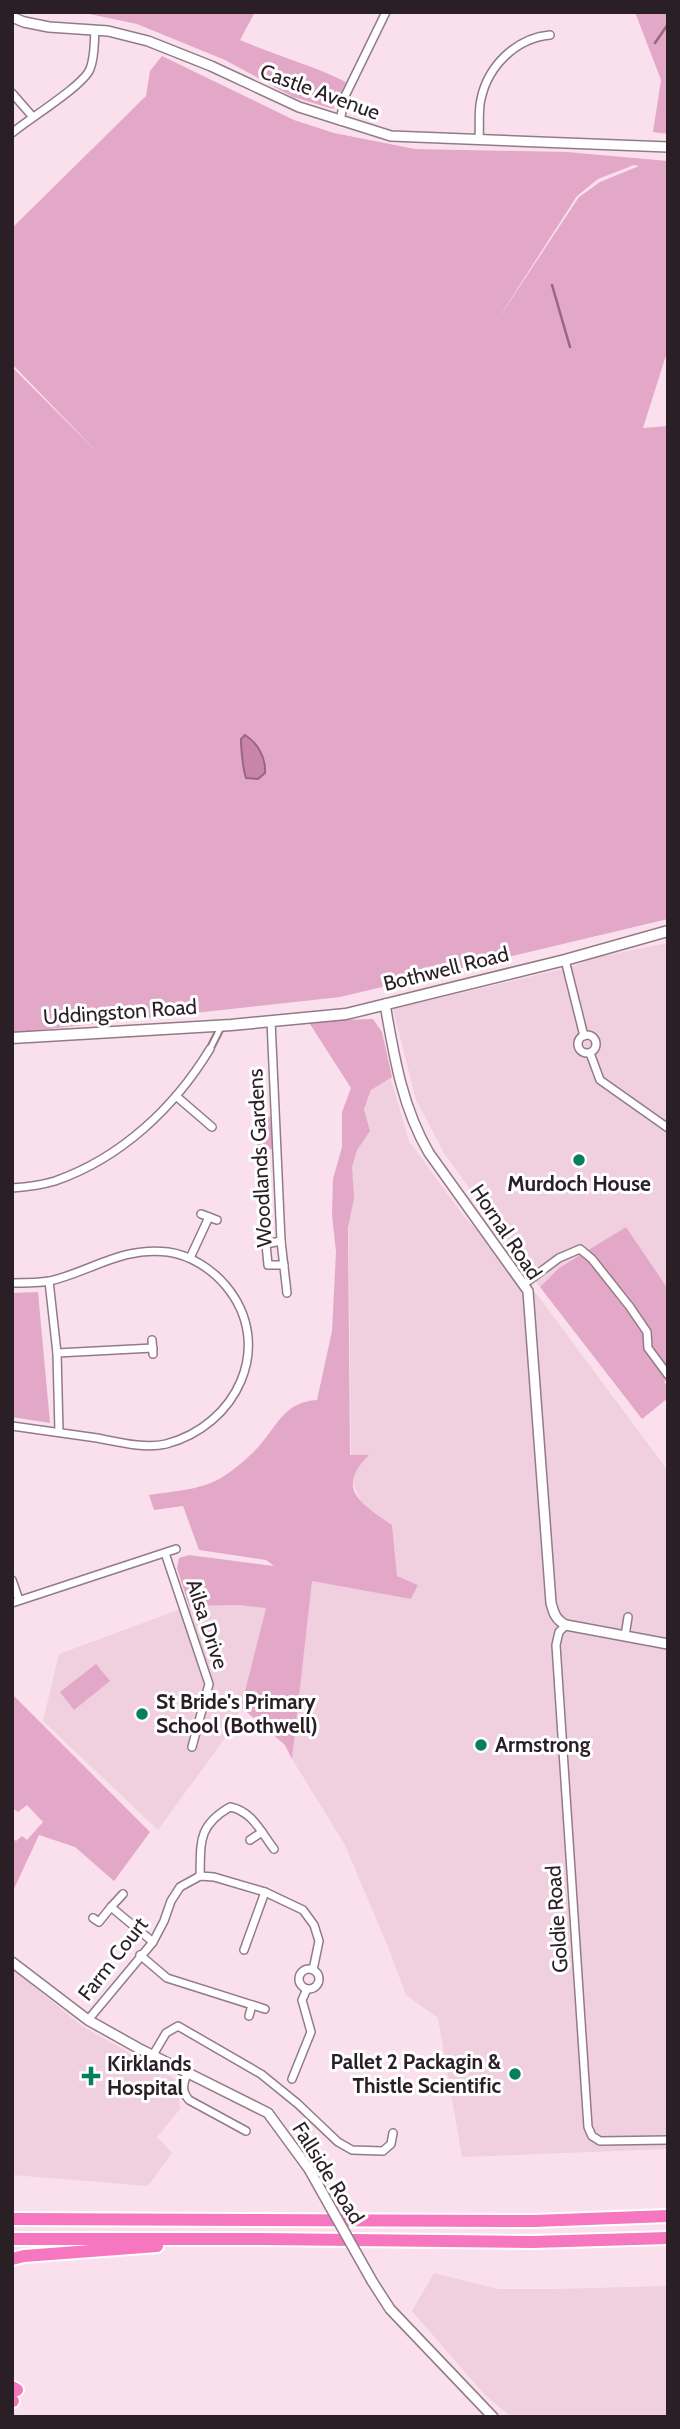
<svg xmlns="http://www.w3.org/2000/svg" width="680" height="2429" viewBox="0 0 680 2429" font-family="Cabin,sans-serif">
  <rect width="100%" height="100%" fill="#fae0ed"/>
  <g fill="#f0cfdf">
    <path d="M 668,943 L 668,1289 L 626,1227 L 559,1268 L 540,1287 L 444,1153 L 416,1100 L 393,1009 L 571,967 L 593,958 Z"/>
    <path d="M 390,1076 L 409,1141 L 463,1215 L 539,1297 L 668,1471 L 668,2149 L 462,2157 L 438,2018 L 406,1995 L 390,1952 L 345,1845 L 292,1759 L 312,1580 L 411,1599 L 418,1585 L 397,1576 L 392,1525 L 361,1502 L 352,1481 L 355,1469 L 368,1455 L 351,1456 L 348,1157 L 372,1089 Z"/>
    <path d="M 238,1605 L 266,1608 L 241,1707 L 233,1727 L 158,1830 L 43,1721 L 59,1654 L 189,1606 Z"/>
    <path d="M 12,1969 L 82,2026 L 177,2080 L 180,2109 L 157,2137 L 172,2153 L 148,2186 L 12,2175 Z"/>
    <path d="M 434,2273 L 497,2289 L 555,2289 L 668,2286 L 668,2417 L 511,2417 L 484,2394 L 412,2311 Z"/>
  </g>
  <g fill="#e3a8c7" fill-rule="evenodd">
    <path d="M 80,12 L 255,12 L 240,40 C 275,55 312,65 346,82 L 333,109 L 293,97 L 225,60 L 137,24 Z"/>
    <path d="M 635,12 L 668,12 L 668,134 L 653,132 L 661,80 Z"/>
    <path d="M 162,56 L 294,120 L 334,133 L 415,149 L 567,152 L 668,161 L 668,349 L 643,428 L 668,426 L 668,919 L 340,997 L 12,1033 L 12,367 L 101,456 L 12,364 L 12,228 L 146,96 L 150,71 ZM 634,165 L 639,166 L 600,182 L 579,197 L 496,322 L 577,196 L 598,179 Z"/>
    <path d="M 373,1019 L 382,1032 L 392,1077 L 371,1090 L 364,1110 L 370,1131 L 357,1150 L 352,1167 L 354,1198 L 348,1228 L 350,1455 L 369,1455 C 334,1490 362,1503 392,1525 L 397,1576 L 418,1585 L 411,1599 L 312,1581 L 292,1759 L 285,1745 L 241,1707 L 266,1608 L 238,1605 L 189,1606 L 177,1568 L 179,1558 L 189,1555 L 274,1566 L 266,1560 L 199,1550 L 183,1506 L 154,1510 L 149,1495 C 174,1491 206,1490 227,1474 C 238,1467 251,1455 260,1445 C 278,1424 285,1402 317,1400 L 332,1331 L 336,1252 L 332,1215 L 333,1179 L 342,1147 L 342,1112 L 351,1088 L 308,1021 Z"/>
    <path d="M 270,1117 L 273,1149 L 258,1150 L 255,1118 Z"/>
    <path d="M 626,1227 L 668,1289 L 668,1379 L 664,1382 L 668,1387 L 668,1398 L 642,1419 L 540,1287 L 559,1268 Z"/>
    <path d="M 38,1292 L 50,1423 L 12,1417 L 12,1293 Z"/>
    <path d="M 96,1664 L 110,1681 L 74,1710 L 60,1692 Z"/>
    <path d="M 12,1694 L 150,1832 L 114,1881 L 75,1847 L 39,1835 L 12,1893 L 12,1838 L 16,1841 L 22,1836 L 27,1840 L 43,1822 L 27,1805 L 18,1812 L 12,1808 Z"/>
  </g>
  <path fill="#c985a9" stroke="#996681" stroke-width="2" d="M 245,735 C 258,743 266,758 265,773 L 258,779 L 246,778 C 243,770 241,748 241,739 Z"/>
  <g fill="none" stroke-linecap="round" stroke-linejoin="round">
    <g stroke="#996681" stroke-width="2.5">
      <path d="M 655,43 L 668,24"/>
      <path d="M 552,285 L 570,347"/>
    </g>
    <g stroke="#927b87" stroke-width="9">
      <path id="pedestrian" d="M 210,1049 L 222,1025"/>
    </g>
    <g stroke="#927b87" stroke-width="10">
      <g id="minor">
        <path d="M 12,93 L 32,116"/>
        <path d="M 340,121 L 345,96 L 386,12"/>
        <path d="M 12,133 C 30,118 83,86 90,69 C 95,57 94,43 95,30"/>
        <path d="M 479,138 C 480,126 478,111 481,99 C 488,66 516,38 550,35"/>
        <path d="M 565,960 L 584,1036"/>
        <path d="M 271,1021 L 281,1241 L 287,1293"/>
        <circle cx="587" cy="1044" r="9"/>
        <path d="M 590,1053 L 600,1080 L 668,1128"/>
        <path d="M 176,1096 L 212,1127"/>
        <path d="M 12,1188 C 26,1187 42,1185 55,1181 C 121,1158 174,1108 210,1049"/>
        <path d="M 201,1214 L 217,1220"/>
        <path d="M 281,1241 L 266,1244 L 268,1265 L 284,1265"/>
        <path d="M 190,1258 L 209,1217"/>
        <path d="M 49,1281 L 57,1353 L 59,1432"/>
        <path d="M 12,1283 C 24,1283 38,1283 50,1281 C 89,1272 123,1246 168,1252 C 190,1255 212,1269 226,1286 C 276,1346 236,1426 166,1444 C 145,1449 118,1442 97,1438 C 69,1434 41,1430 12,1426"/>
        <path d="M 524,1284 L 559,1258 L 580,1249 L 592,1259 L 630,1307 L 647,1332 L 648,1348 L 668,1375"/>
        <path d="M 152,1340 L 153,1354"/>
        <path d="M 57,1353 L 153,1348"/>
        <path d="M 165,1553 L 209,1684 L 192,1747"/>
        <path d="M 12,1580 L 19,1600"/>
        <path d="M 12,1603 L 176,1549"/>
        <path d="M 566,1625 L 559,1632 L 556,1645 L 588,2127 L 592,2136 L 600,2141 L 668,2140"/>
        <path d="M 625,1636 L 628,1617"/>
        <path d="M 250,1840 L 262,1832"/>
        <path d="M 200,1876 C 201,1843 197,1826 230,1807 C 252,1811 261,1832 274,1849"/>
        <path d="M 111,1907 L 123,1894"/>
        <path d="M 93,1918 L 99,1922 L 111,1907 L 153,1942"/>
        <path d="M 244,1950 L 265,1892"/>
        <path d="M 140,1955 L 167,1978 L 265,2009"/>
        <circle cx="309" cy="1979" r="10"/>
        <path d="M 249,2016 L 252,2005"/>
        <path d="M 88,2020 L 153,1942 L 164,1921 L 171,1901 L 180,1887 L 200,1876 L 214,1877 L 265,1892 L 303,1910 L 314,1925 L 319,1941 L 313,1970"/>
        <path d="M 153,2055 L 166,2033 L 178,2026 L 261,2074 L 298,2104 L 338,2142 L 352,2150 L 383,2151 L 391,2144 L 393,2133"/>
        <path d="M 188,2072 C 183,2083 181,2091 189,2100 L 246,2131"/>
        <path d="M 292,2079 L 311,2032 L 302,2000 L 307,1989"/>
      </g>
    </g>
    <g stroke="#927b87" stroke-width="12">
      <g id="tertiary">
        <path d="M 12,17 L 24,22 L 49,27 L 108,31 L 148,41 L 211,66 L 299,107 L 391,136 L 668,147"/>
        <path d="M 385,1004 C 394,1056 402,1107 429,1153 L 528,1291 L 551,1603 C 554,1614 556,1620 566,1625 L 668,1644"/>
        <path d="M 12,1962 L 88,2020 L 138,2048 L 268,2113 L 309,2169"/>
        <path d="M 372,2281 L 390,2309 L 493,2417"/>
      </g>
    </g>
    <g stroke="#927b87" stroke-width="13">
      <path id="secondary" d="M 12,1038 L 231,1025 L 346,1014 L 565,960 L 668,931"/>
    </g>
    <g stroke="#fff" stroke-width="16">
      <g id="motorway">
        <path d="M 12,2219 L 534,2221 L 668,2216"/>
        <path d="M 12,2239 L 262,2239 L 533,2242 L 668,2238"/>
        <path d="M 12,2259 L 24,2256 L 157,2246"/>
        <path d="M 12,2387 L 17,2390"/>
        <path d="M 12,2401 L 13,2401"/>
      </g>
    </g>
    <use href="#pedestrian" stroke="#fff" stroke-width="5"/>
    <use href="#minor" stroke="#fff" stroke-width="7"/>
    <use href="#tertiary" stroke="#fff" stroke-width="9"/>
    <use href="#secondary" stroke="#fff" stroke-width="10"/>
    <use href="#motorway" stroke="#f676c0" stroke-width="12"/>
    <g stroke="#927b87" stroke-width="12" stroke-linecap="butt">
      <path id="tertiary-bridge" d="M 309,2169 L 372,2281"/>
    </g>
    <use href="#tertiary-bridge" stroke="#fff" stroke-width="9"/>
  </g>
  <g fill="#067f5e" stroke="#fff" stroke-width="2.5">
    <circle cx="579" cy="1160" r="7"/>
    <circle cx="142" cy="1714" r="7"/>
    <circle cx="481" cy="1745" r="7"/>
    <circle cx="515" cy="2074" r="7"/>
    <path d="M87.5 2065.5h7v7h7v7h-7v7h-7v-7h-7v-7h7z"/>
  </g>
  <g text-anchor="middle" stroke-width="6" stroke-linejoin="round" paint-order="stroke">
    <g font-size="21" fill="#291f24" stroke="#fff">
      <text transform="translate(320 92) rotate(20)" y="7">Castle Avenue</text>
      <text transform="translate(446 969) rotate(-14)" y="7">Bothwell Road</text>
      <text transform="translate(120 1012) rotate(-4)" y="7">Uddingston Road</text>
      <text transform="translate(260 1158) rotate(-93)" y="7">Woodlands Gardens</text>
      <text transform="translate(506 1232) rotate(56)" y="7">Hornal Road</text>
      <text transform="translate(207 1624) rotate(72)" y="7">Ailsa Drive</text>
      <text transform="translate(557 1919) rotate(-94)" y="7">Goldie Road</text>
      <text transform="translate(113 1959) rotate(-52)" y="7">Farm Court</text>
      <text transform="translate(328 2173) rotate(58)" y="7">Fallside Road</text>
    </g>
    <g font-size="21" font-weight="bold" fill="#291f24" stroke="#fff" text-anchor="start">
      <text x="579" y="1191" text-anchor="middle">Murdoch House</text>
      <text x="156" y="1709">St Bride's Primary<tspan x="156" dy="24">School (Bothwell)</tspan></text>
      <text x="495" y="1752">Armstrong</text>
      <text x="501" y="2069" text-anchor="end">Pallet 2 Packagin &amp;<tspan x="501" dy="24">Thistle Scientific</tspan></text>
      <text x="107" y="2071">Kirklands<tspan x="107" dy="24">Hospital</tspan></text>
    </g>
  </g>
  <rect width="680" height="2429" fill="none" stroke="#291f24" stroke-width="28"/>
</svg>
